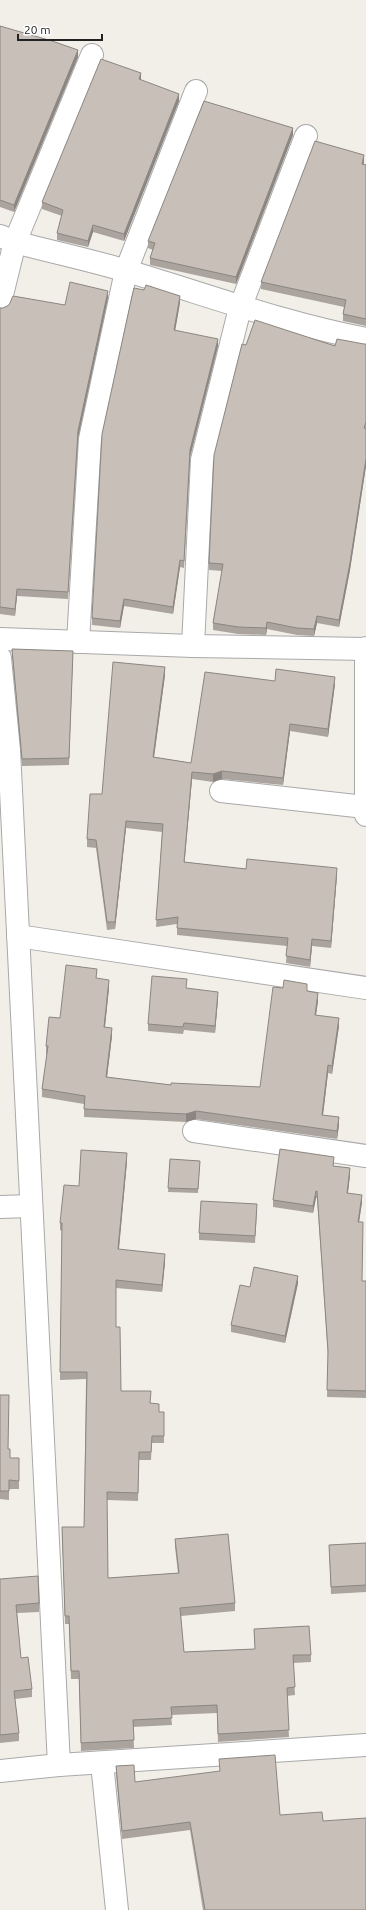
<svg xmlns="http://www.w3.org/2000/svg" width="366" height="1910" viewBox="0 0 366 1910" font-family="Ubuntu,sans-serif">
  <rect width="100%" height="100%" fill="#f2efe9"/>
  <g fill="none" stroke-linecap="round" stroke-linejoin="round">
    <g stroke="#a9a9a9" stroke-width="24">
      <g id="minor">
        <path d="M 0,236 L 15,242 C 52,252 90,260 127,271 C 208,295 283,323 366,339"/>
        <path d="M 0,303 L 15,242 L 92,55"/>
        <path d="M 0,639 L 193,646 L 366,649"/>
        <path d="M 78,642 L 90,439 L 126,271 L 196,91"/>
        <path d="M 193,646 L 202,460 L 240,308 L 306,136"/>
        <path d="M 366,648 L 366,815"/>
        <path d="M 0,658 L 9,750 L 59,1765"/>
        <path d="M 221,791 L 365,807"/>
        <path d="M 18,936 L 366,988"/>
        <path d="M 194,1131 L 366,1156"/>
        <path d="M 0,1207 L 31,1206"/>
        <path d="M 102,1763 L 117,1910"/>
        <path d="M 0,1771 L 59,1765 L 366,1745"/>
      </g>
    </g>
    <use href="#minor" stroke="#fff" stroke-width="22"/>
  </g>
  <g fill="#aba49e">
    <path d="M 0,26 L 78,57 L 14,212 L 0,207 Z"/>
    <path d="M 141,80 L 179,101 L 124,241 L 93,232 L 88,247 L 57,240 L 57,233 L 62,216 L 42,209 L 42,202 Z"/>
    <path d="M 293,135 L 236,284 L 150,265 L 150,258 L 153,250 L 148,248 L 148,241 Z"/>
    <path d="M 364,162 L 364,164 L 366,165 L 366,326 L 343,321 L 343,314 L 344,307 L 261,289 L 261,282 Z"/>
    <path d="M 108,298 L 78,438 L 68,599 L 17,596 L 15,616 L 0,614 L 0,308 L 65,305 Z"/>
    <path d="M 180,303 L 175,330 L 218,346 L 190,457 L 184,568 L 180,567 L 173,614 L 124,606 L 120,628 L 92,625 L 92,618 Z"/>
    <path d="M 366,344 L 366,466 L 350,570 L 339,627 L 317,623 L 314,636 L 297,635 L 267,629 L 266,635 L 238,634 L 213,630 L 213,623 L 222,571 L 209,570 L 209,563 L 246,345 L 335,346 Z"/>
    <path d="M 12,649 L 73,658 L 69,765 L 22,766 L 12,656 Z"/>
    <path d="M 165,675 L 154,757 L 191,763 L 275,681 L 335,684 L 328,737 L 290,731 L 283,785 L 222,779 L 213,782 L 192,779 L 184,862 L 246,869 L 337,875 L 331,948 L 312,946 L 310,967 L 286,963 L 287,946 L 177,935 L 177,924 L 156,927 L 162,832 L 126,828 L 115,929 L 107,930 L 96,848 L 87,847 L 87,839 L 102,794 Z"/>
    <path d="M 109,988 L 105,1027 L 112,1036 L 107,1077 L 171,1085 L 260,1087 L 307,991 L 318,1001 L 316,1015 L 339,1026 L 332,1074 L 328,1073 L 323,1115 L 339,1125 L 337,1139 L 196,1119 L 186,1122 L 84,1117 L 84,1104 L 42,1097 L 42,1089 L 47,1054 L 46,1054 L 46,1046 L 60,1018 Z"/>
    <path d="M 218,999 L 215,1033 L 184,1030 L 183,1034 L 148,1031 L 148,1024 Z"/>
    <path d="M 170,1159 L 200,1161 L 198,1193 L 168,1192 Z"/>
    <path d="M 127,1161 L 119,1250 L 165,1262 L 162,1292 L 116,1288 L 116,1327 L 121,1391 L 151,1403 L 159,1412 L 164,1412 L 164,1443 L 152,1443 L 151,1460 L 139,1460 L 138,1501 L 107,1500 L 108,1578 L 178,1573 L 175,1547 L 175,1539 L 235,1603 L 235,1611 L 181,1616 L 184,1652 L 255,1649 L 254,1629 L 311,1655 L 311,1662 L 293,1663 L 295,1695 L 287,1696 L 289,1737 L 218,1742 L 217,1713 L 171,1715 L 172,1725 L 133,1727 L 134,1748 L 81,1751 L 79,1679 L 71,1679 L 69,1624 L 65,1624 L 62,1527 L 84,1527 L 86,1379 L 60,1380 L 62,1231 L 60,1230 L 60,1223 L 79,1186 Z"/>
    <path d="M 334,1166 L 350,1175 L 348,1193 L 362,1202 L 359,1222 L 362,1281 L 366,1281 L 366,1398 L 327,1397 L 328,1356 L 317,1198 L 316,1198 L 313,1213 L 273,1207 L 273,1200 Z"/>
    <path d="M 257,1211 L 255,1243 L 199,1240 L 199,1233 Z"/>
    <path d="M 298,1283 L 285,1343 L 231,1332 L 231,1325 Z"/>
    <path d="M 0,1395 L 8,1449 L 10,1458 L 19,1458 L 19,1489 L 9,1489 L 9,1500 L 0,1499 Z"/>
    <path d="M 366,1543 L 366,1592 L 331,1594 L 329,1545 Z"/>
    <path d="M 0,1579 L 39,1603 L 39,1612 L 17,1613 L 21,1658 L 32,1689 L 32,1697 L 15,1699 L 19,1733 L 19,1741 L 0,1743 Z"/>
    <path d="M 116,1766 L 135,1782 L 280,1815 L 323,1821 L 366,1910 L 203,1910 L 190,1830 L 122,1839 L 116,1774 Z"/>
  </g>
  <g fill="#8b8681">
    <path d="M 78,50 L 78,57 L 14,212 L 14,205 Z"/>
    <path d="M 141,73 L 141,79 L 139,86 L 139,79 Z"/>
    <path d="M 179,94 L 179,101 L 124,241 L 124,234 Z"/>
    <path d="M 293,128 L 293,135 L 236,284 L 236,277 Z"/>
    <path d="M 364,155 L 364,162 L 362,171 L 362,164 Z"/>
    <path d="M 93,225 L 93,232 L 88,247 L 88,241 Z"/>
    <path d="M 108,291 L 108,298 L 78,438 L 68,599 L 78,431 Z"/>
    <path d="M 180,296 L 180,303 L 174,337 L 174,330 Z"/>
    <path d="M 218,339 L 218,346 L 190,457 L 184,568 L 190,450 Z"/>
    <path d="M 366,459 L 366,466 L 350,570 L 339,627 L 339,620 Z"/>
    <path d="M 180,560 L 180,567 L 173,614 L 173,607 Z"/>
    <path d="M 17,589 L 17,596 L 15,616 L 15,609 Z"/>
    <path d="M 124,599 L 124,606 L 120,628 L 120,621 Z"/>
    <path d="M 317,616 L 317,623 L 314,636 L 314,629 Z"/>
    <path d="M 267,622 L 267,629 L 266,635 L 266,628 Z"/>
    <path d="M 165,667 L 165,675 L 153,765 L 153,757 Z"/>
    <path d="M 335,677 L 335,684 L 328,737 L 328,729 Z"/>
    <path d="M 290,724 L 290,731 L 283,785 L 283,778 Z"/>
    <path d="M 222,771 L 222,779 L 213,782 L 213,774 Z"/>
    <path d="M 192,772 L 192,779 L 184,869 L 184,862 Z"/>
    <path d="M 126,821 L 126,828 L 115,929 L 115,922 Z"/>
    <path d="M 337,868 L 337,875 L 331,948 L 331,941 Z"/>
    <path d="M 312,939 L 312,946 L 310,967 L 310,960 Z"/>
    <path d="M 109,980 L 109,988 L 104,1035 L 104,1027 Z"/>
    <path d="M 218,992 L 218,999 L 215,1033 L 215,1026 Z"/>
    <path d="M 318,993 L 318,1001 L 315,1022 L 315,1015 Z"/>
    <path d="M 339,1018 L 339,1026 L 332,1074 L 332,1066 Z"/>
    <path d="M 112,1028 L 112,1036 L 106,1085 L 106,1077 Z"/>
    <path d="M 328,1065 L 328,1073 L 322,1123 L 322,1115 Z"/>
    <path d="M 196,1111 L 196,1119 L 186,1122 L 186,1114 Z"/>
    <path d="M 339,1117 L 339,1125 L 337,1139 L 337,1131 Z"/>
    <path d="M 127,1153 L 127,1161 L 118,1257 L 118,1249 Z"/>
    <path d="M 350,1168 L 350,1175 L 347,1200 L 347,1193 Z"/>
    <path d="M 316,1191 L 316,1198 L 313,1213 L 313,1206 Z"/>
    <path d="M 362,1195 L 362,1202 L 358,1229 L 358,1222 Z"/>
    <path d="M 165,1254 L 165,1262 L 162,1292 L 162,1285 Z"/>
    <path d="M 298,1276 L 298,1283 L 285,1343 L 285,1336 Z"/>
  </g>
  <g fill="#c7bfb8" stroke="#8b8681">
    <path d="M 0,26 L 52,41 L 78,50 L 14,205 L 0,200 Z"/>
    <path d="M 101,59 L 141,73 L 139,79 L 179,94 L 124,234 L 93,225 L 88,241 L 57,233 L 63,210 L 42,202 Z"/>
    <path d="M 204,101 L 293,128 L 236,277 L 150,258 L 155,243 L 148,241 Z"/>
    <path d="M 315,141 L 364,155 L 362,164 L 366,165 L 366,319 L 343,314 L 346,300 L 261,282 Z"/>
    <path d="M 70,282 L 108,291 L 78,431 L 68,592 L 17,589 L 15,609 L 0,607 L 0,308 L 3,308 L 9,305 L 13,296 L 65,305 Z"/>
    <path d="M 146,285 L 180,296 L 174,330 L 218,339 L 190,450 L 184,561 L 180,560 L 173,607 L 124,599 L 120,621 L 92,618 L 102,434 L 132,296 L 134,288 L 144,290 Z"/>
    <path d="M 255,320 L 335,346 L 337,339 L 364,344 L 366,344 L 366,422 L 364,428 L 366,429 L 366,459 L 350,563 L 339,620 L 317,616 L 314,629 L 297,628 L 267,622 L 266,628 L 238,627 L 213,623 L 223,564 L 209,563 L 214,455 L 242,344 L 246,345 Z"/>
    <path d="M 12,649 L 73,651 L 69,758 L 22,759 Z"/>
    <path d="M 113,662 L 165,667 L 153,757 L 191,763 L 205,672 L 275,681 L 276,669 L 335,677 L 328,729 L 290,724 L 283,778 L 222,771 L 213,774 L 192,772 L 184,862 L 246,869 L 247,859 L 337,868 L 331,941 L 312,939 L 310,960 L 286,956 L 288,938 L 177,928 L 178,917 L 156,920 L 163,824 L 126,821 L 115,922 L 107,922 L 96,840 L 87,839 L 90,794 L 102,794 Z"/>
    <path d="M 66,965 L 97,969 L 96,978 L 109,980 L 104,1027 L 112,1028 L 106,1077 L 171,1085 L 171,1083 L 260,1087 L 273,987 L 283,988 L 284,980 L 307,984 L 307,991 L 318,993 L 315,1015 L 339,1018 L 332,1066 L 328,1065 L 322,1115 L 339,1117 L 337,1131 L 196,1111 L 186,1114 L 84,1109 L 85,1096 L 42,1089 L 48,1046 L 46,1046 L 49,1017 L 60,1018 Z"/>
    <path d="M 152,976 L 187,979 L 186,988 L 218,992 L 215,1026 L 184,1023 L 183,1027 L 148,1024 Z"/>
    <path d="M 280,1149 L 334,1157 L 333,1166 L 350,1168 L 347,1193 L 362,1195 L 358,1222 L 363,1222 L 362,1281 L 366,1281 L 366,1391 L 327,1390 L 328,1351 L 317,1191 L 316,1191 L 313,1206 L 273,1200 Z"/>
    <path d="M 81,1150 L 127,1153 L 118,1249 L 165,1254 L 162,1285 L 116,1280 L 116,1327 L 120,1327 L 121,1391 L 151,1391 L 150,1403 L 159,1404 L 159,1412 L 164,1412 L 164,1436 L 152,1436 L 151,1452 L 139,1452 L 138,1493 L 107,1492 L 108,1578 L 179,1573 L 175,1539 L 228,1534 L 235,1603 L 180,1608 L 184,1652 L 255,1649 L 254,1629 L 309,1626 L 311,1655 L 293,1655 L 295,1687 L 287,1688 L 289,1730 L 218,1734 L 217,1705 L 171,1707 L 172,1718 L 133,1720 L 134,1740 L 81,1743 L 79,1671 L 71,1671 L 69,1616 L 65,1616 L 62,1527 L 84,1527 L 87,1372 L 60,1372 L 62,1223 L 60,1223 L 64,1185 L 79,1186 Z"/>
    <path d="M 170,1159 L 200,1161 L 198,1189 L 168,1188 Z"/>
    <path d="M 201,1201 L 257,1204 L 255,1236 L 199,1233 Z"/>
    <path d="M 254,1267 L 298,1276 L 285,1336 L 231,1325 L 240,1285 L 250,1287 Z"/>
    <path d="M 0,1395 L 9,1395 L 8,1449 L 10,1449 L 10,1458 L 19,1458 L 19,1481 L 9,1480 L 9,1491 L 0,1491 Z"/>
    <path d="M 366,1543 L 366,1585 L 331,1587 L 329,1545 Z"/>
    <path d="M 38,1576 L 39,1603 L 16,1605 L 21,1658 L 28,1657 L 32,1689 L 14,1691 L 19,1733 L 0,1735 L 0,1579 Z"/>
    <path d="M 275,1755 L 280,1815 L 322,1812 L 323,1821 L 366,1818 L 366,1910 L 205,1910 L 190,1822 L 122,1831 L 116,1766 L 134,1765 L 135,1782 L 220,1771 L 219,1759 Z"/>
  </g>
  <path d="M18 34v6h84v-6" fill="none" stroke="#222222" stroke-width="2"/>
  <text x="24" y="34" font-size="12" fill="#222222" stroke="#ffffff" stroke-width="3" paint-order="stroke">20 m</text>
</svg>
